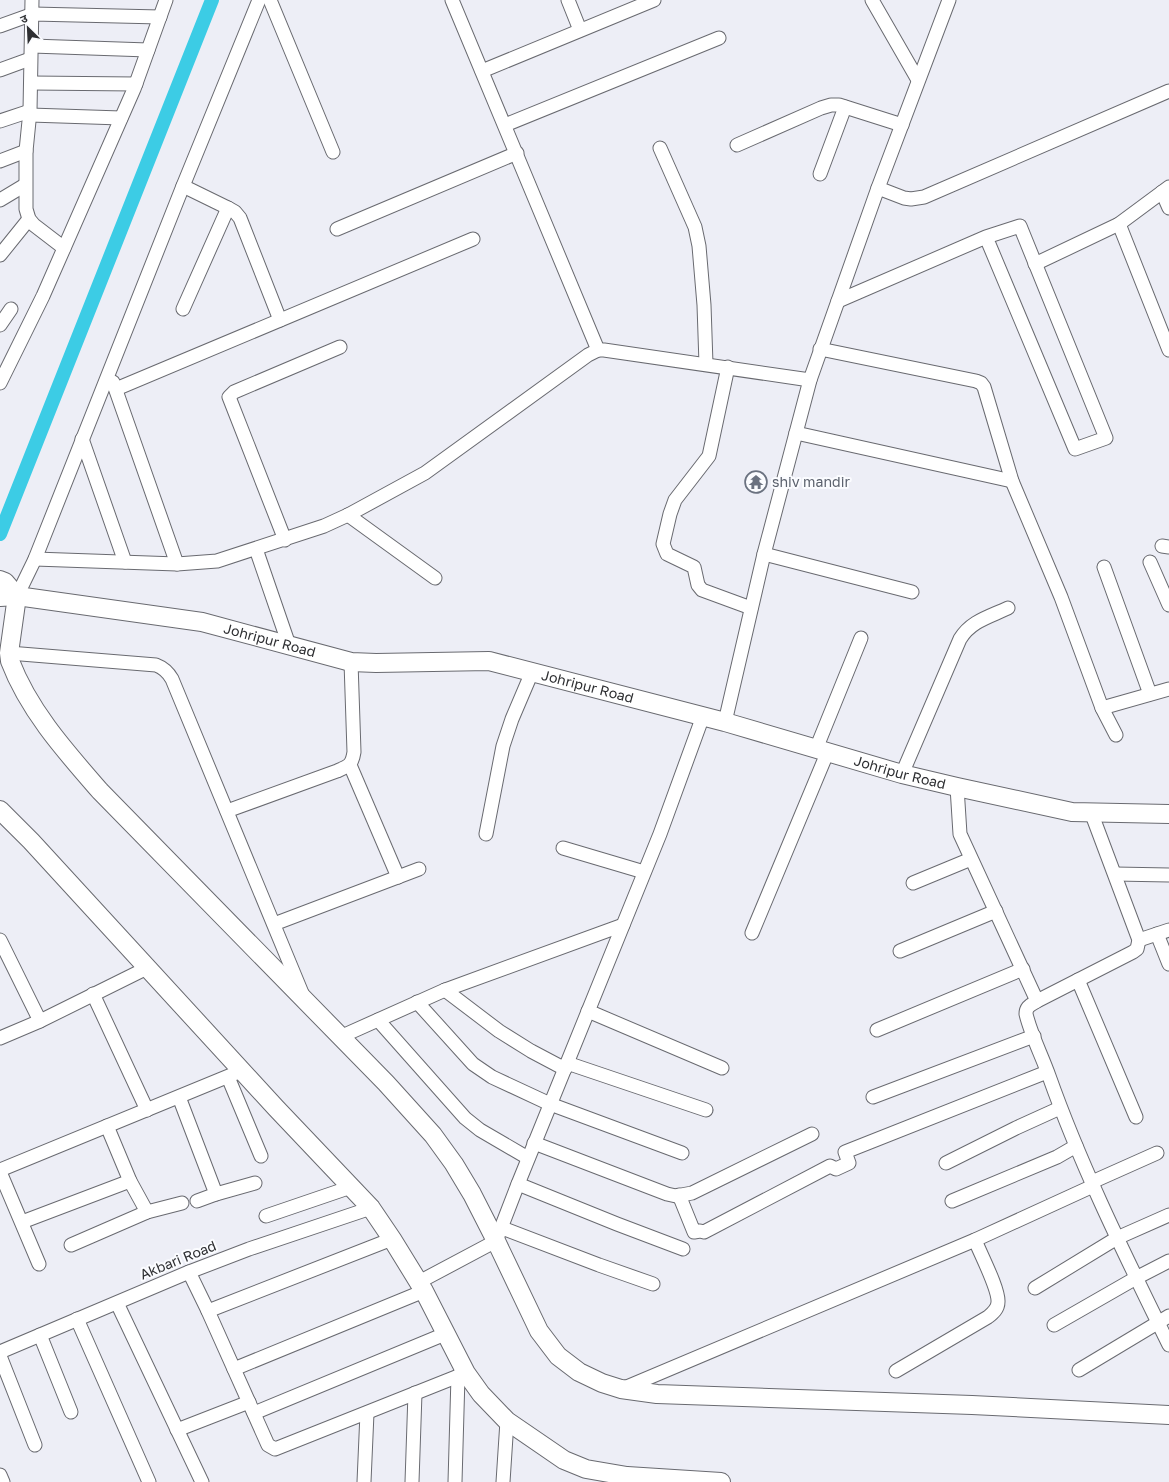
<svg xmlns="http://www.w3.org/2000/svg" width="1169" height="1482" viewBox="0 0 1169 1482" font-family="'Golos Text','Noto Sans Devanagari',sans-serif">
  <rect width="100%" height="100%" fill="#edeef6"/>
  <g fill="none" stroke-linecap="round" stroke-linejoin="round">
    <path stroke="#3ccce5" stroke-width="14" d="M 0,534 L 212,0"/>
    <g stroke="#696a70" stroke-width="15">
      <g id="street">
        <path d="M 32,0 L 30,111 L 26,151 L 26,209 L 29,219 L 34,225 L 64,248"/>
        <path d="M 270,0 L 333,152"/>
        <path d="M 452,0 L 598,350"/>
        <path d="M 568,0 L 580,30"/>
        <path d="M 872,0 L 918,80"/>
        <path d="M 0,26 L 33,14 L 160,17"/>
        <path d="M 32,46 L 148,50"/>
        <path d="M 0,70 L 30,59"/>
        <path d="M 482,71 L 654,0"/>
        <path d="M 31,83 L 136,84"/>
        <path d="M 30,115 L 121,118"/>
        <path d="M 0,121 L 30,111"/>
        <path d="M 505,125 L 719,38"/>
        <path d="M 737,145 L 821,108 L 831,105 L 839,105 L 902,125"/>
        <path d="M 660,148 L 695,227 L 699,246 L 704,305 L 706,364"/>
        <path d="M 0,161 L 26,151"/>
        <path d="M 820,174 L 845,107"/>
        <path d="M 183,186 L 228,208 L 235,212 L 240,218 L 280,320"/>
        <path d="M 878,188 L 904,198 L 911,199 L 924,197 L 1169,91"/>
        <path d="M 1162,192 L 1169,208"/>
        <path d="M 0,200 L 25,185"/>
        <path d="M 1119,224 L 1169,350"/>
        <path d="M 337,229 L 517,153"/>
        <path d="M 0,255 L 29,219"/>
        <path d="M 1035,264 L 1119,224 L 1169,187"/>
        <path d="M 838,301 L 986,237 L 1075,449 L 1106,438 L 1020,226 L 986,237"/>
        <path d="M 183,309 L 228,208"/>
        <path d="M 0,325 L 11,309"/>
        <path d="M 820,349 L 976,381 L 981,383 L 984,387 L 1012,481 L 1061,597 L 1102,708 L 1116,735"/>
        <path d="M 728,367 L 709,456 L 675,500 L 670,514 L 663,544 L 667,554 L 694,567 L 698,585 L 702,590 L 751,608"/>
        <path d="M 113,382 L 177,564"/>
        <path d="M 0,383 L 43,296 L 134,89 L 166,0"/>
        <path d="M 116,389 L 473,239"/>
        <path d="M 796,433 L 1012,481"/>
        <path d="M 82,439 L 125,562"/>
        <path d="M 348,515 L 435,578"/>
        <path d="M 285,540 L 229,397 L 234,392 L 340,347"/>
        <path d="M 1162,546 L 1169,547"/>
        <path d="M 256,549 L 289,645"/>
        <path d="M 764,554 L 912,592"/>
        <path d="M 35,559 L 177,564 L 217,561 L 324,526 L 348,515 L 425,473 L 588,355 L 598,350 L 604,350 L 810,380"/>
        <path d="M 1150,562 L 1169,605"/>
        <path d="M 1104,567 L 1150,694"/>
        <path d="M 17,596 L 35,559 L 183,186 L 259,0"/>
        <path d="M 9,653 L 156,665 C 164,668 168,672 172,679 L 302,993"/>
        <path d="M 1102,708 L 1169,689"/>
        <path d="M 725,722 L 764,554 L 810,380 L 878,188 L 949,0"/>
        <path d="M 816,749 L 861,638"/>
        <path d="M 350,765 L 398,877"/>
        <path d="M 902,774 L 960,639 C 971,621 989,617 1008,608"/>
        <path d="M 957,787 L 960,834 L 1037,1001"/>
        <path d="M 227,811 L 337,771 C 349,766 352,765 354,752 L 351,662"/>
        <path d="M 1091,812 L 1139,940 L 1137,949 L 1133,952 L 1037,1001 C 1031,1005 1026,1006 1026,1014 C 1031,1035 1042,1056 1049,1076 C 1082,1169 1126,1257 1169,1345"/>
        <path d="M 486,834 L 503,746 L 512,719 L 532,672"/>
        <path d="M 563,848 L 644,872"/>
        <path d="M 1115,874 L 1169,875"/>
        <path d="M 913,883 L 971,859"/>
        <path d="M 274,924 L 419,869"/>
        <path d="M 752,933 L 828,751"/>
        <path d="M 1157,934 L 1169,964"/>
        <path d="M 0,940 L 40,1021"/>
        <path d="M 1139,940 L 1169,930"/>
        <path d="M 900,951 L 996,911"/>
        <path d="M 1078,980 L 1136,1117"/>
        <path d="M 445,990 L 499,1031 L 531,1051 L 565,1069"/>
        <path d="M 93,994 L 147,1110"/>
        <path d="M 417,1002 L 473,1064 L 492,1077 L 550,1104 L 682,1153"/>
        <path d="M 588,1011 L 722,1068"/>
        <path d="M 378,1020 L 465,1118 L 480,1130 L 528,1158"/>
        <path d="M 877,1030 L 1023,969"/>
        <path d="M 340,1037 L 445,990 L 623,925"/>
        <path d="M 0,1038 L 40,1021 L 147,968"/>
        <path d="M 567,1063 L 706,1110"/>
        <path d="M 228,1077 L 261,1156"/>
        <path d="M 179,1097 L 216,1194"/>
        <path d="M 873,1097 L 1034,1036"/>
        <path d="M 107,1126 L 130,1181 L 147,1212"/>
        <path d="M 534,1143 L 667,1194 L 676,1196 L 692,1193 L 812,1134"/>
        <path d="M 946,1163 L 1016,1128 L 1060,1108"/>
        <path d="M 0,1170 L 241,1071"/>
        <path d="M 0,1172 L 39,1264"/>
        <path d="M 1092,1182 L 1157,1153"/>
        <path d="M 518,1184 L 617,1224 L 683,1249"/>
        <path d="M 679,1195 L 694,1232 L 700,1231 L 704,1232 L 830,1166 L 836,1169 L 849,1163 L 845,1152 L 1047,1072"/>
        <path d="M 197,1201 L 216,1194 L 255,1183"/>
        <path d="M 952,1201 L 1057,1157 L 1076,1146"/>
        <path d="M 266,1216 L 351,1187"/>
        <path d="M 22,1222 L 130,1181"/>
        <path d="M 502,1228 L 599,1265 L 653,1284"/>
        <path d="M 71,1245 L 147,1212 L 182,1203"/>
        <path d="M 189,1272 L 208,1311 L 268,1445 L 275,1449 L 466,1373"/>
        <path d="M 419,1282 L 496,1241 L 518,1184 L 660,834 L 703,716"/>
        <path d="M 1035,1288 L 1117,1238 L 1169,1215"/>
        <path d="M 117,1303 L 202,1482"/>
        <path d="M 208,1311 L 392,1239"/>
        <path d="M 77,1319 L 149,1482"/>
        <path d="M 1054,1325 L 1136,1278 L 1169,1261"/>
        <path d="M 40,1335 L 71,1412"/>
        <path d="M 0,1352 L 189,1272 L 249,1249 L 371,1208"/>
        <path d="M 0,1356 L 35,1445"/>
        <path d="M 234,1369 L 424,1291"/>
        <path d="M 1079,1370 L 1169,1316"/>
        <path d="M 896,1371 L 988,1317 C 993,1313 998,1309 998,1302 C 999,1289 980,1253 975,1240"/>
        <path d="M 622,1389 L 975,1240 L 1093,1186"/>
        <path d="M 254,1413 L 445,1334"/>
        <path d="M 177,1430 L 249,1402"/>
        <path d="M 0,1475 L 3,1482"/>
        <path d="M 364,1482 L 367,1413"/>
        <path d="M 412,1482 L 415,1393"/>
        <path d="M 455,1482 L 458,1376"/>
        <path d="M 503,1482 L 507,1421"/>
      </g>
    </g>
    <g stroke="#696a70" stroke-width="20">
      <g id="secondary">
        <path d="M 0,580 L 5,582 L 17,596 L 9,653 L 10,661 C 29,711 66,752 100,791 L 386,1083 L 433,1135 L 454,1164 L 472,1194 L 496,1241 L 539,1331 L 558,1356 L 579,1372 L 602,1383 L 621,1389 L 657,1394 L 972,1405 L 1169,1415"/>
        <path id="s1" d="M 0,597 L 17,596 L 202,622 L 351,662 L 376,663 L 489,661 L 725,722 L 902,774 L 957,787 L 1072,812 L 1169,814"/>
        <path d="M 0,810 L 31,841 L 276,1108 L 371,1208 L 392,1239 L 424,1291 L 466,1373 L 481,1394 L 507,1421 L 564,1460 L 586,1469 L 627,1476 L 721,1482"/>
      </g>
    </g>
    <use href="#street" stroke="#fff" stroke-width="13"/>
    <use href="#secondary" stroke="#fff" stroke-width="18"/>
  </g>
  <defs>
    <g id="temple-ring" transform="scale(1.15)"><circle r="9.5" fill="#fbfcff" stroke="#6b7280" stroke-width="1.5"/><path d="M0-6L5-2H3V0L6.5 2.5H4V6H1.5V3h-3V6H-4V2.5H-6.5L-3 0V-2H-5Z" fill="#6b7280"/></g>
  </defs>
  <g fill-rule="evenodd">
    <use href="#temple-ring" x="756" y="482"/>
  </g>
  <g text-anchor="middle" stroke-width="4" stroke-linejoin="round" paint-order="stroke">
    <g font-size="14" fill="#5b616d" stroke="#fbfcff" text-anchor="start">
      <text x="772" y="487">shiv mandir</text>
    </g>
    <g font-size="14" fill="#2e2f32" stroke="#fbfcff">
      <text dy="5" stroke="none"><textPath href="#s1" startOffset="274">Johripur Road</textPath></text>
      <text dy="5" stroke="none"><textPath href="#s1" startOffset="598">Johripur Road</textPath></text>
      <text dy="5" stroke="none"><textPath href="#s1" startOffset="922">Johripur Road</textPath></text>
      <text transform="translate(178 1260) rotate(-22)" y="5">Akbari Road</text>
    </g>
  </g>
  <g transform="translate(28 28) rotate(336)" stroke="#fbfcff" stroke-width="3" paint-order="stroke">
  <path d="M0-3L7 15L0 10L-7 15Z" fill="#2e2f32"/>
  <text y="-6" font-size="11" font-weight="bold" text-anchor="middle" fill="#2e2f32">उ</text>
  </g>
</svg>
